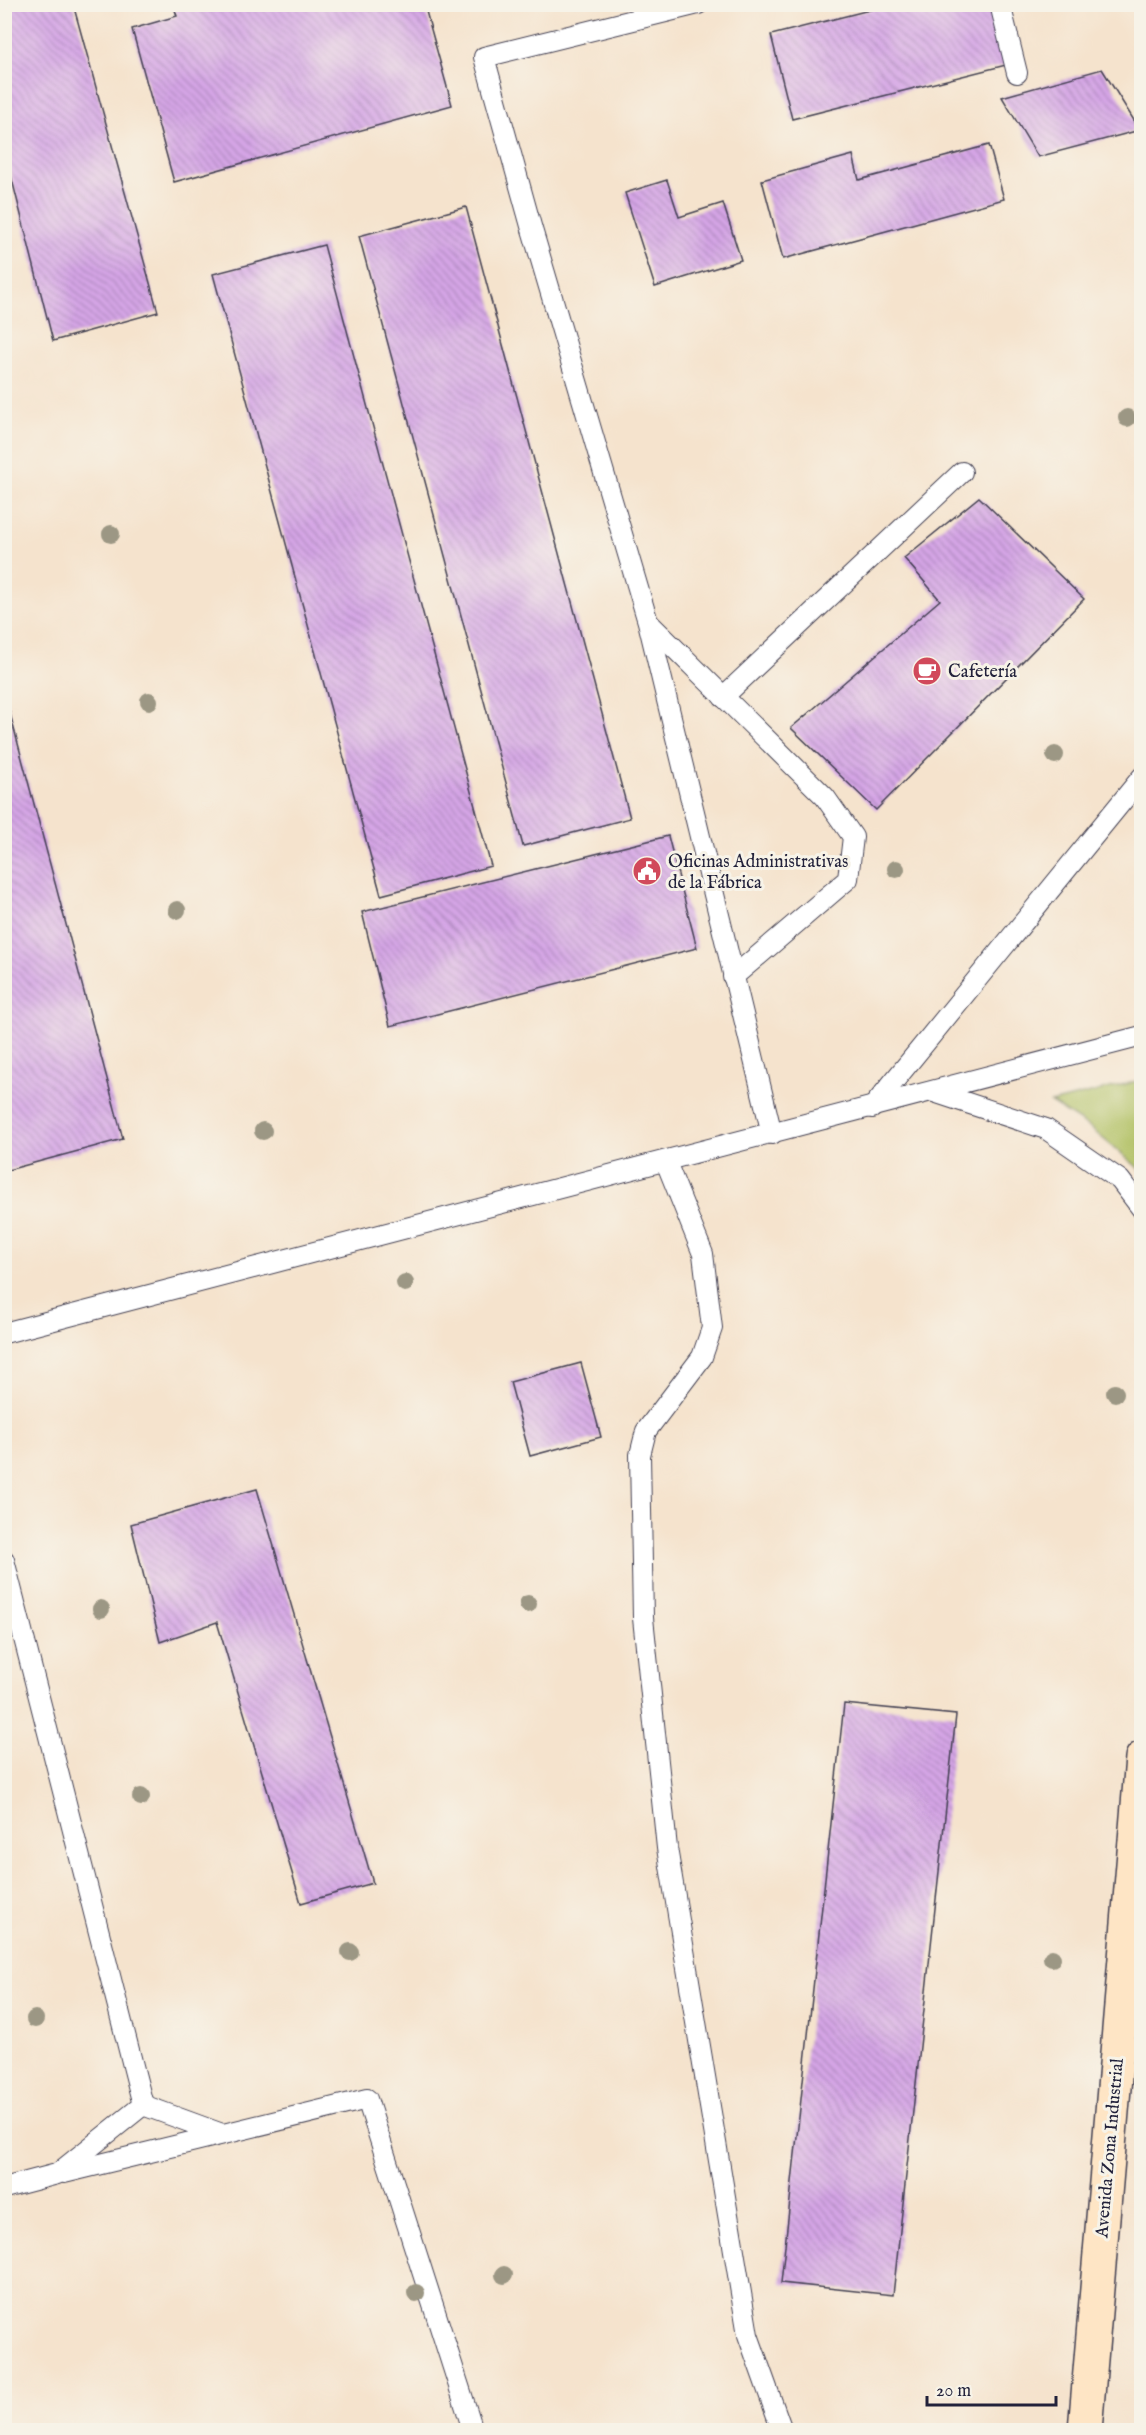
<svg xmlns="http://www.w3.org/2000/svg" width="1146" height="2435" viewBox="0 0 1146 2435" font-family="'IM FELL English',serif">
  <defs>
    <pattern id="building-back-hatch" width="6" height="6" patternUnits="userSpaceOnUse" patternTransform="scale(1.5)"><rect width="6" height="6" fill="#d5a5e6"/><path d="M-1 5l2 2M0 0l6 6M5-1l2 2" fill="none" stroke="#ac86bc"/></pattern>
  </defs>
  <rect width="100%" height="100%" fill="#f7f3e8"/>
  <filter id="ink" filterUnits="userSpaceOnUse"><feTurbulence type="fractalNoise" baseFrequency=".0167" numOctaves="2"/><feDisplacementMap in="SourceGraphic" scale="12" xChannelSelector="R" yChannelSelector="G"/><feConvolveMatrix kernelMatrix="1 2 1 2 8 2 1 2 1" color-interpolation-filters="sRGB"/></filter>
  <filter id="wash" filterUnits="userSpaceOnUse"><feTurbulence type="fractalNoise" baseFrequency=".008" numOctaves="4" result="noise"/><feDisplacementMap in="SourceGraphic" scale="24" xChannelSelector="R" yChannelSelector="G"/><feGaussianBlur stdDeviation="1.35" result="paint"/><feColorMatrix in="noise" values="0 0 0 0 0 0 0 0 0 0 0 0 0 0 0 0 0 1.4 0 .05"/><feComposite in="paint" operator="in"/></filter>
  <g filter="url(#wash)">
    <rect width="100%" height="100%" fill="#f5e3cd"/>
    <path fill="#b0c062" stroke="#69714e" stroke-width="1.5" d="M 1141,1080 L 1141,1170 L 1089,1127 L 1051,1103 Z"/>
    <g id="blocks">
      <g fill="url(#building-back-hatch)">
        <path d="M 4,4 L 73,4 L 158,312 L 53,341 L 4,148 Z"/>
        <path d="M 173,4 L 424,4 L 452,105 L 174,182 L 132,29 L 177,16 Z"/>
        <path d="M 893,4 L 999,4 L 1014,63 L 792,119 L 771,35 Z"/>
        <path d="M 1102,69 L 1140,130 L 1038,157 L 1002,97 Z"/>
        <path d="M 989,145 L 1004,199 L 783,259 L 762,180 L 853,155 L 859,180 Z"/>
        <path d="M 667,180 L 679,217 L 723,203 L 741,260 L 655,287 L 625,193 Z"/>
        <path d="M 466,207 L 630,818 L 523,846 L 359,236 Z"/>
        <path d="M 324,245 L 491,866 L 381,895 L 213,274 Z"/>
        <path d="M 979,497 L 1084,599 L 876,810 L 791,728 L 940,600 L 904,558 Z"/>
        <path d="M 4,691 L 123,1139 L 4,1171 Z"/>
        <path d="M 668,836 L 697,948 L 390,1026 L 362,912 Z"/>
        <path d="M 581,1363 L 601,1437 L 530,1456 L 510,1382 Z"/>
        <path d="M 257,1489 L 373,1883 L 301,1903 L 217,1622 L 160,1642 L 131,1524 Z"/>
        <path d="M 844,1704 L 956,1715 L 893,2295 L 781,2283 Z"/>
      </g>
    </g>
  </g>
  <g filter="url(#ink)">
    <use href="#blocks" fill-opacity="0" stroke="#423f51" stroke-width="1.5"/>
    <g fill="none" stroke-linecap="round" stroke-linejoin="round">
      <g stroke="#423f51" stroke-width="22">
        <g id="service">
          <path d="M 698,4 L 484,57 L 531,226 L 648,622 L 772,1134"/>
          <path d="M 1000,4 L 1017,73"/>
          <path d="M 649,623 L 825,797 L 853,837 L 848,879 L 733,977"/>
          <path d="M 723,697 L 962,472"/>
          <path d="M 934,1092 L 1046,1129 L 1120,1180 L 1142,1209"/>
          <path d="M 872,1108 L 1142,777"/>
          <path d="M 666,1162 L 703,1254 L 712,1328 L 702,1357 L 646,1431 L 640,1455 L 643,1618 L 667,1848 L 748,2335 L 782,2430"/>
          <path d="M 4,1333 L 1142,1036"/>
          <path d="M 4,1560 L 143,2105 L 57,2174 L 4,2188"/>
          <path d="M 143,2105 L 222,2134"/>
          <path d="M 64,2173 L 367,2099 L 473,2430"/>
        </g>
      </g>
      <g stroke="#423f51" stroke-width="36">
        <path id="secondary" d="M 1085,2430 L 1142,1758"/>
      </g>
      <use href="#service" stroke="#fff" stroke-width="20"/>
      <use href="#secondary" stroke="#fee5c5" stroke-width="33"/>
    </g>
    <g fill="#9c9784">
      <circle cx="1127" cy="418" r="9"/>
      <circle cx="111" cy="534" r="9"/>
      <circle cx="149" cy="701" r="9"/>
      <circle cx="1055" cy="755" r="9"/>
      <circle cx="896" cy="869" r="9"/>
      <circle cx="177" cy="910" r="9"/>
      <circle cx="263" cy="1131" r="9"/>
      <circle cx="405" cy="1283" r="9"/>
      <circle cx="1115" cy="1393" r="9"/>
      <circle cx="528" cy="1604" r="9"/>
      <circle cx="101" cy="1609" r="9"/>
      <circle cx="141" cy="1797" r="9"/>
      <circle cx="350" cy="1952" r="9"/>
      <circle cx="1052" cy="1958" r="9"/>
      <circle cx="35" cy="2019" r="9"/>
      <circle cx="504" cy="2275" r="9"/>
      <circle cx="416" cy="2293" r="9"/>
    </g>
  </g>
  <defs>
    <g id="cafe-disc" transform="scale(1.5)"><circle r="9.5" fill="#d1495b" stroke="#f7f3e8"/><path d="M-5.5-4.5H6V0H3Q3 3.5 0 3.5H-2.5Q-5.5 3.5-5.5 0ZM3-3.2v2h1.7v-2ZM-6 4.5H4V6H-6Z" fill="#fff"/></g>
    <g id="civic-disc" transform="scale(1.5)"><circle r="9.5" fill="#d1495b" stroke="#f7f3e8"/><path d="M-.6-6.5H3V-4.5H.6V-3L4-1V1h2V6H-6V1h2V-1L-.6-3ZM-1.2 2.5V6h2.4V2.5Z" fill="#fff"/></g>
  </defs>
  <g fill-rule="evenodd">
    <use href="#cafe-disc" x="927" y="671"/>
    <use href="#civic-disc" x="647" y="871"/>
  </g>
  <g text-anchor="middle" stroke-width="6" stroke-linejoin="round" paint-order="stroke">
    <g font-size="18" fill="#22223b" stroke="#f7f3e8" text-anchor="start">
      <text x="948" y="677">Cafetería</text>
      <text x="668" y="867">Oficinas Administrativas<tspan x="668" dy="21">de la Fábrica</tspan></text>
    </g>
    <g font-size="18" fill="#22223b" stroke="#f7f3e8">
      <text transform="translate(1109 2148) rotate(-85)" y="6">Avenida Zona Industrial</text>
    </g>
  </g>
  <rect width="1146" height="2435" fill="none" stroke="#f7f3e8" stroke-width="24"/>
  <path d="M927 2396v9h129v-9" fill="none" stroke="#22223b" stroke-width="3"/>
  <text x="936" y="2396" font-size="18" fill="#22223b" stroke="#f7f3e8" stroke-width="4.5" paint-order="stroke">20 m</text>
</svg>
